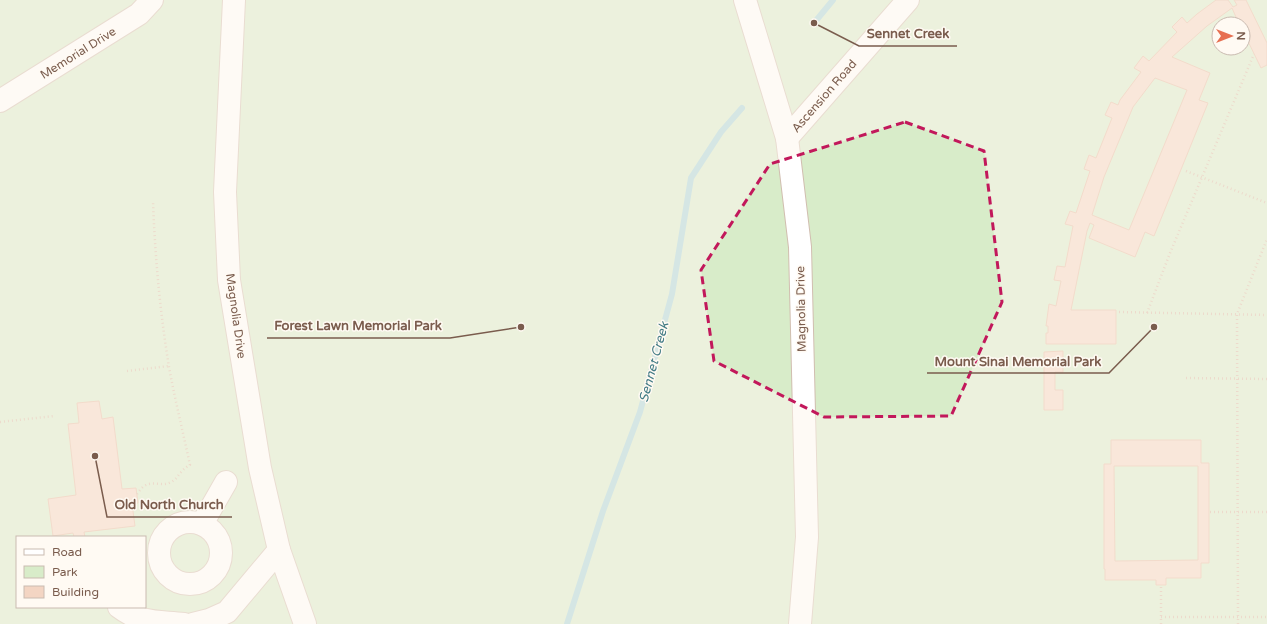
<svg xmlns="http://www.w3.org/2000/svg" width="1267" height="624" viewBox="0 0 1267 624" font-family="'Varela Round',sans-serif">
  <rect width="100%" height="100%" fill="#fdf6ec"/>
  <path fill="#d8ecc9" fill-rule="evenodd" d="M 0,0 L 1267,0 L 1267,624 L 0,624 ZM 1219,24 L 1243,24 L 1243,48 L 1219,48 ZM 17,537 L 145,537 L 145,607 L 17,607 Z"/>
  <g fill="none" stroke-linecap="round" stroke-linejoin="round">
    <g stroke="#a5d3da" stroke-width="6">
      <path d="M 814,23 L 833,0"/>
      <path d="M 567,624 L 603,511 L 640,412 L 672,294 L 691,178 L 721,132 L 742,108"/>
    </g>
  </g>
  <g fill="#f3d5c3" stroke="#e6bba3" fill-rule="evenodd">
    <path d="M 1216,0 L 1228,0 L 1233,7 L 1237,5 L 1234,0 L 1246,0 L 1267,43 L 1267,65 L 1261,68 L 1243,31 L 1243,24 L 1239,24 L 1232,8 L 1207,26 L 1172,57 L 1210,73 L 1199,100 L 1208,103 L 1154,236 L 1145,232 L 1135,257 L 1089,238 L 1094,225 L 1090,223 L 1087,231 L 1071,310 L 1116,310 L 1116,344 L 1046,344 L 1046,333 L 1048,333 L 1048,326 L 1046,326 L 1049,304 L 1056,306 L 1061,281 L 1054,280 L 1057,266 L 1065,267 L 1073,226 L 1065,224 L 1070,211 L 1076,213 L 1090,171 L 1084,169 L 1089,155 L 1096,158 L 1112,118 L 1105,115 L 1111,102 L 1118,105 L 1120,100 L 1141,72 L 1134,68 L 1143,56 L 1149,61 L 1177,32 L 1172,27 L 1182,17 L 1187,23 L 1197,14 ZM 1155,78 L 1187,90 L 1129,230 L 1092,215 L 1104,177 L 1133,107 Z"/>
    <path d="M 1063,351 L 1063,372 L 1055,372 L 1055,390 L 1063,390 L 1063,410 L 1044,410 L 1044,352 Z"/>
    <path d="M 99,401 L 102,419 L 113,417 L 122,489 L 136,488 L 138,503 L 132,504 L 135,526 L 84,532 L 85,537 L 74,537 L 73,533 L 53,536 L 48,499 L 76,495 L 68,424 L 79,423 L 77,403 Z"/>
    <path d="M 1111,440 L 1201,440 L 1201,463 L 1209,463 L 1209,563 L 1201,563 L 1201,578 L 1166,578 L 1166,585 L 1156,585 L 1156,580 L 1105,580 L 1105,569 L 1104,569 L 1104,464 L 1111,464 ZM 1114,466 L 1198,466 L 1198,560 L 1115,561 Z"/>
  </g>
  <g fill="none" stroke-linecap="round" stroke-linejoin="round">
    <g stroke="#d1beb0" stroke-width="24">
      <g id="minor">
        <path d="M 234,0 L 225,192 L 229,280 L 260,468 L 279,550 L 305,624"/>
        <path d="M 745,0 L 787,138 L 800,247 L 807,537 L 800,624"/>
        <path d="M 0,101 L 139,14 L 152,0"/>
        <path d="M 787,138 L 908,0"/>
        <circle cx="190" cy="553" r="31"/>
        <path d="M 202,524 L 226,482"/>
        <path d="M 119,607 C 142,624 156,621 184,624"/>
        <path d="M 193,624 L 209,620 L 227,612 L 279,550"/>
      </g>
    </g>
    <g stroke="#d9b8a5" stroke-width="2.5" stroke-dasharray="1 3" stroke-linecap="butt">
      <path d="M 1186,171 L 1267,203"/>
      <path d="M 1119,312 L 1267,315"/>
      <path d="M 1147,313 L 1170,253 L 1254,54"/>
      <path d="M 127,371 L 169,366"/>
      <path d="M 1186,378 L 1267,379"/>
      <path d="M 0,422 L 54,416"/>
      <path d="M 137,494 C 139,491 142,487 146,485 C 154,481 163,487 171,482 C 178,479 180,470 190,465 C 183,432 175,400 169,367 C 160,312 155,257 153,201"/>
      <path d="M 1210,512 L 1267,512"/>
      <path d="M 1161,617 L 1267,617"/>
      <path d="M 1161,624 L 1161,586"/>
      <path d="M 1238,624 L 1237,314 L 1267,239"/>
    </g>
    <use href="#minor" stroke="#fff" stroke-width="22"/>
  </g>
  <path d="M0 0H1267V624H0ZM 905,122 L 984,151 L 1002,302 L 951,416 L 824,417 L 714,361 L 701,270 L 770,164 Z" fill="#fdf6ec" fill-opacity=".55" fill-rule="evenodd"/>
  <path fill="none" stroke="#c2185b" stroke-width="3" stroke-dasharray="8 5" stroke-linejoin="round" d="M 905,122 L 984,151 L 1002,302 L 951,416 L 824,417 L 714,361 L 701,270 L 770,164 Z"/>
  <g text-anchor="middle" stroke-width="3" stroke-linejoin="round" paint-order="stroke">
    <g font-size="12" fill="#7a5c4d" stroke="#fffaf3">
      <text transform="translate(78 53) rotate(-32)" y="4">Memorial Drive</text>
      <text transform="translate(824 96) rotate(-49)" y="4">Ascension Road</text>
      <text transform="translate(801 309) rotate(-91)" y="4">Magnolia Drive</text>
      <text transform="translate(236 316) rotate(82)" y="4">Magnolia Drive</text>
    </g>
    <g font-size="13" font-style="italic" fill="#437c86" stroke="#fffaf3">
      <text transform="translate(653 362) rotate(-75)" y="5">Sennet Creek</text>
    </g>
  </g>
  <path fill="none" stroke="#7a5c4d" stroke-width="1.5" d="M814 23L859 46H957M521 327L450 338H267M1154 327L1109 373H927M95 456L107 517H232"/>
  <g fill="#7a5c4d" stroke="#fffaf3" stroke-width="1.5">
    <circle cx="814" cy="23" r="4"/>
    <circle cx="521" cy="327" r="4"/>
    <circle cx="1154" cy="327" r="4"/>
    <circle cx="95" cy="456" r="4"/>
  </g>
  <g font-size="13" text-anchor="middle" font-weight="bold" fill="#7a5c4d" stroke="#fffaf3" stroke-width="3" stroke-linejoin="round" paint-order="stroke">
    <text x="908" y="38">Sennet Creek</text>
    <text x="358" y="330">Forest Lawn Memorial Park</text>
    <text x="1018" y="366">Mount Sinai Memorial Park</text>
    <text x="169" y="509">Old North Church</text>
  </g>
  <rect x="16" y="536" width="130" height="72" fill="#fffaf3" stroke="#cabbb1"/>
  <rect x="24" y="549" width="20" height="6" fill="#ffffff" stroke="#cabbb1"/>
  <text x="52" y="556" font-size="12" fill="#7a5c4d">Road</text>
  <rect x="24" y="566" width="20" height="12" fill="#d8ecc9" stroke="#cabbb1"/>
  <text x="52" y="576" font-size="12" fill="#7a5c4d">Park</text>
  <rect x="24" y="586" width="20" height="12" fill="#f3d5c3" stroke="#cabbb1"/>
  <text x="52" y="596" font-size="12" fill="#7a5c4d">Building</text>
  <g transform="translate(1231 36) rotate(90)"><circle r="19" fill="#fffaf3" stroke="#cabbb1"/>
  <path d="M0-3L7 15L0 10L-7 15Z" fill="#e76f51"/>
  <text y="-6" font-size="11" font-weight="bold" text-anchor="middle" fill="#7a5c4d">N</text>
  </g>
</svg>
